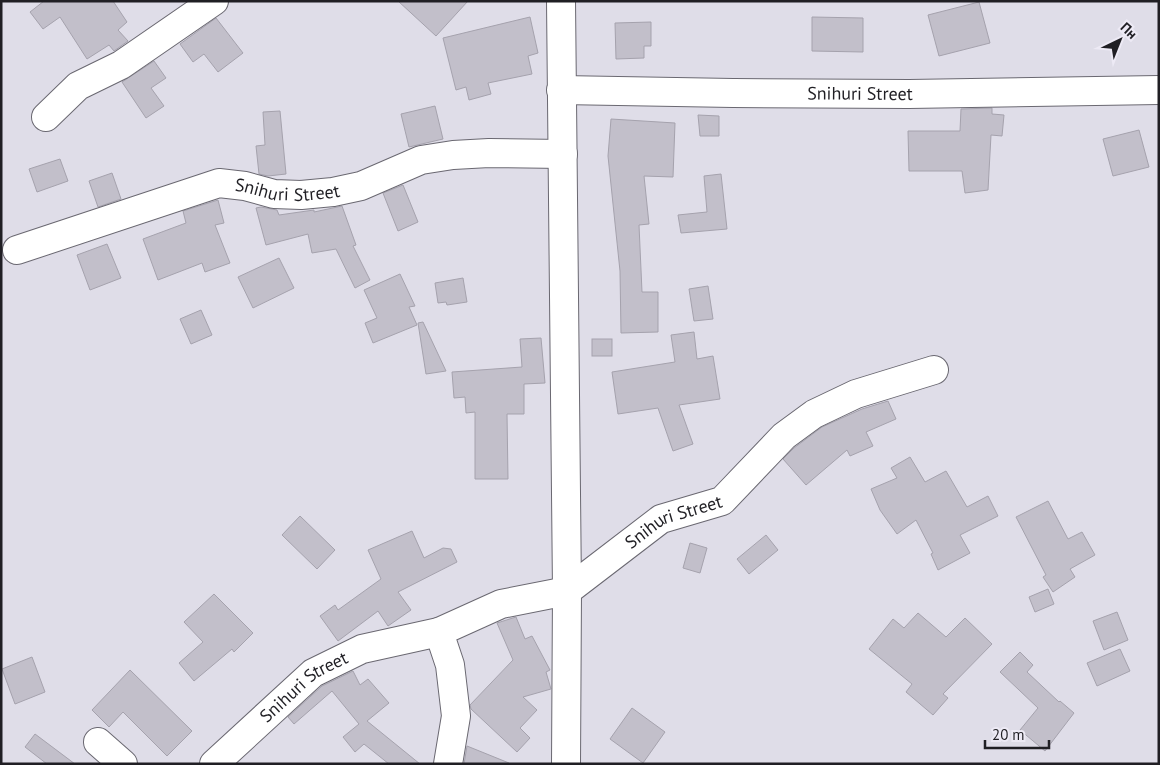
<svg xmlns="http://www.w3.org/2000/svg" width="1160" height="765" viewBox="0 0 1160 765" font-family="'PT Sans',sans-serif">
  <rect width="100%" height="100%" fill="#dfdde8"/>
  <g fill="#c2bfca" stroke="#a5a2ad">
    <path d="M 44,1 L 113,1 L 127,22 L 118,30 L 128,41 L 114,51 L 109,45 L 87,59 L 60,17 L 43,29 L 30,12 Z"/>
    <path d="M 398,1 L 468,1 L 436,36 Z"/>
    <path d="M 979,2 L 990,43 L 939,56 L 928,15 Z"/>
    <path d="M 530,17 L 538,53 L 528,56 L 532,74 L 488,83 L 491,94 L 469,100 L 466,87 L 456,90 L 443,38 Z"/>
    <path d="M 812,17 L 863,18 L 863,52 L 812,51 Z"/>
    <path d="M 216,18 L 243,53 L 218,72 L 204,54 L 193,62 L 180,44 Z"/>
    <path d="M 651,22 L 651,46 L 644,46 L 644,58 L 616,59 L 615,23 Z"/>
    <path d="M 154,61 L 166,78 L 151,88 L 164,106 L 146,118 L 122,82 Z"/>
    <path d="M 435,106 L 443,139 L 409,147 L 401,114 Z"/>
    <path d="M 992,108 L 992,114 L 1004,115 L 1002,136 L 991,135 L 988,190 L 965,193 L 962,171 L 909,171 L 908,131 L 960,131 L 961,109 Z"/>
    <path d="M 280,111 L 286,174 L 268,176 L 259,174 L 256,146 L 265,145 L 263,112 Z"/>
    <path d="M 698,115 L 719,116 L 719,136 L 700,136 Z"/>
    <path d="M 611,119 L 675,123 L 673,177 L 644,176 L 649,224 L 639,225 L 642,292 L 658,292 L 658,332 L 621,333 L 620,271 L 608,156 Z"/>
    <path d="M 1139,130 L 1149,167 L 1113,176 L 1103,139 Z"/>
    <path d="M 60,159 L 68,181 L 37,192 L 29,169 Z"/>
    <path d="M 112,173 L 121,199 L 98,207 L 89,181 Z"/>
    <path d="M 721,174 L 727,229 L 681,233 L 678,215 L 707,212 L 704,176 Z"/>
    <path d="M 403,185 L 418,222 L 398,231 L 383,193 Z"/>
    <path d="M 218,200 L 224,223 L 215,225 L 230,263 L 205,272 L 202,263 L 158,280 L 143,239 L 186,223 L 183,211 Z"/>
    <path d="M 342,206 L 356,245 L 353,246 L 370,280 L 355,288 L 336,249 L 312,253 L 308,234 L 266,245 L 256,208 L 261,207 L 277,210 L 279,215 L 314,210 L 314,212 Z"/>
    <path d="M 107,244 L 121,278 L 90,290 L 77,255 Z"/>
    <path d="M 279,258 L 294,288 L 253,308 L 238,277 Z"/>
    <path d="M 400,274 L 415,306 L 409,307 L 417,325 L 373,343 L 365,323 L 377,318 L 364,290 Z"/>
    <path d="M 463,278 L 467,302 L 447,305 L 446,302 L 438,303 L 435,283 Z"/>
    <path d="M 708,286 L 713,319 L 694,321 L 689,289 Z"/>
    <path d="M 201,310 L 212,335 L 191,344 L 180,319 Z"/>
    <path d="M 423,322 L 446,371 L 426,374 L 418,323 Z"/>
    <path d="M 694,332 L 697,359 L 713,356 L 720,399 L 679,405 L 693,444 L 673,451 L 658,408 L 618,414 L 612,372 L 675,362 L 671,335 Z"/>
    <path d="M 541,338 L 545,383 L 524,384 L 524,414 L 507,414 L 508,479 L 475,479 L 475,412 L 466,413 L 465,397 L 454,398 L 452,372 L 522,367 L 520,339 Z"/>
    <rect x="592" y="339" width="20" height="17"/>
    <path d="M 888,401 L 896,419 L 866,432 L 873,446 L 850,456 L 847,450 L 806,485 L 783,459 L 794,448 L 822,427 L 862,409 Z"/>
    <path d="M 910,457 L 925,482 L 946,471 L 967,507 L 988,496 L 998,516 L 960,535 L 970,553 L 938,570 L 931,554 L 933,553 L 916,520 L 897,534 L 880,510 L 871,489 L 897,478 L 891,468 Z"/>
    <path d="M 1048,501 L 1068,539 L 1082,532 L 1095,555 L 1070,569 L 1075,577 L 1053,592 L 1043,577 L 1046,575 L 1016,517 Z"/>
    <path d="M 300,516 L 335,550 L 317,569 L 282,535 Z"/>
    <path d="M 412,531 L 424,558 L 443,548 L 451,549 L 457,562 L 398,592 L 411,610 L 388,626 L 378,611 L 338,641 L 320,616 L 335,605 L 338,610 L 381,579 L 368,550 Z"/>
    <path d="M 766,535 L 778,550 L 749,574 L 737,559 Z"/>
    <path d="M 690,543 L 707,548 L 700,573 L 683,568 Z"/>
    <path d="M 1048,589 L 1054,604 L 1035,612 L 1029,597 Z"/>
    <path d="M 214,594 L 253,633 L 234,652 L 232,649 L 194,681 L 179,663 L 203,642 L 184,622 Z"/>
    <path d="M 1117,612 L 1128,640 L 1104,650 L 1093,621 Z"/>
    <path d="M 918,613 L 946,637 L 965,618 L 992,644 L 943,694 L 948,698 L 933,715 L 906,692 L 912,684 L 869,649 L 893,619 L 904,628 Z"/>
    <path d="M 516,617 L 525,639 L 532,636 L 550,670 L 546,672 L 551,689 L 523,697 L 537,710 L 520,728 L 530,738 L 517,752 L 471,709 L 470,705 L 513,660 L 497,623 Z"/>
    <path d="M 1120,649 L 1130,671 L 1097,686 L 1087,663 Z"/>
    <path d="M 1020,652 L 1033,665 L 1027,672 L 1059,702 L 1060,701 L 1074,713 L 1045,751 L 1020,730 L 1038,708 L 1000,672 Z"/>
    <path d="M 32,657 L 45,692 L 15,704 L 2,669 Z"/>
    <path d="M 130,670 L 192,731 L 167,756 L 123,712 L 109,727 L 92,710 Z"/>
    <path d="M 353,671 L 360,685 L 368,679 L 389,703 L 367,721 L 420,764 L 389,764 L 364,744 L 355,752 L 343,737 L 359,724 L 332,691 L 294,724 L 288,717 L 322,686 Z"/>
    <path d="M 632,708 L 665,732 L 643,763 L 610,739 Z"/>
    <path d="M 35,734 L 75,764 L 47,764 L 25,747 Z"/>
    <path d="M 467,746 L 509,763 L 509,764 L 464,764 Z"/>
  </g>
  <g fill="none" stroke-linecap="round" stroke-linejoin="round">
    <g stroke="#6a6871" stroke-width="30">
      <g id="minor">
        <path d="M 561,1 L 567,591 L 566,764"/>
        <path id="s1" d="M 561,90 L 733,93 L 909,94 L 1159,90"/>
        <path d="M 46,117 L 78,86 L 121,65 L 214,1"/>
        <path id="s2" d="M 17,250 L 219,183 L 245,186 L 274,194 L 301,195 L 333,192 L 361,186 L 421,160 L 453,155 L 489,153 L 563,154"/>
        <path d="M 98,742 L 123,764"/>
        <path id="s3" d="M 214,764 L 313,673 L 362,649 L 439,632"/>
        <path id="s4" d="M 448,764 L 456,716 L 450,665 L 439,632 L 501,604 L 567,591 L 661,519 L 722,501 L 784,436 L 814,414 L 856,394 L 934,370"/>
      </g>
    </g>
    <use href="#minor" stroke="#fff" stroke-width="28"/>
  </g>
  <g text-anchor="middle" stroke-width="4.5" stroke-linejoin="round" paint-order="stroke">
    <g font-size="18" fill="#201f24" stroke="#edeaf5">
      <text dy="6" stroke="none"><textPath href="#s1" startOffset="299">Snihuri Street</textPath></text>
      <text dy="6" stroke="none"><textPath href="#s2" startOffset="282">Snihuri Street</textPath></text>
      <text dy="6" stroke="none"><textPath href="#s4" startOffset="399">Snihuri Street</textPath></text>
      <text dy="6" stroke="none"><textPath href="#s3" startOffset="119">Snihuri Street</textPath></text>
    </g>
  </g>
  <rect width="1160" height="765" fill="none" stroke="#201f24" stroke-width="5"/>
  <g transform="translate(1120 40) rotate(43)" stroke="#edeaf5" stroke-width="4" paint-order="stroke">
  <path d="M0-4L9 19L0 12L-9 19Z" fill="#201f24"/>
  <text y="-8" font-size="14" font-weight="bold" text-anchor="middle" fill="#201f24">Пн</text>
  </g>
  <path d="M985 740v8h64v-8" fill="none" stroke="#201f24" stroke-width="2.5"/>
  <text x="992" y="740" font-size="15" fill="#201f24" stroke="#edeaf5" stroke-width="4" paint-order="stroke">20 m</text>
</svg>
